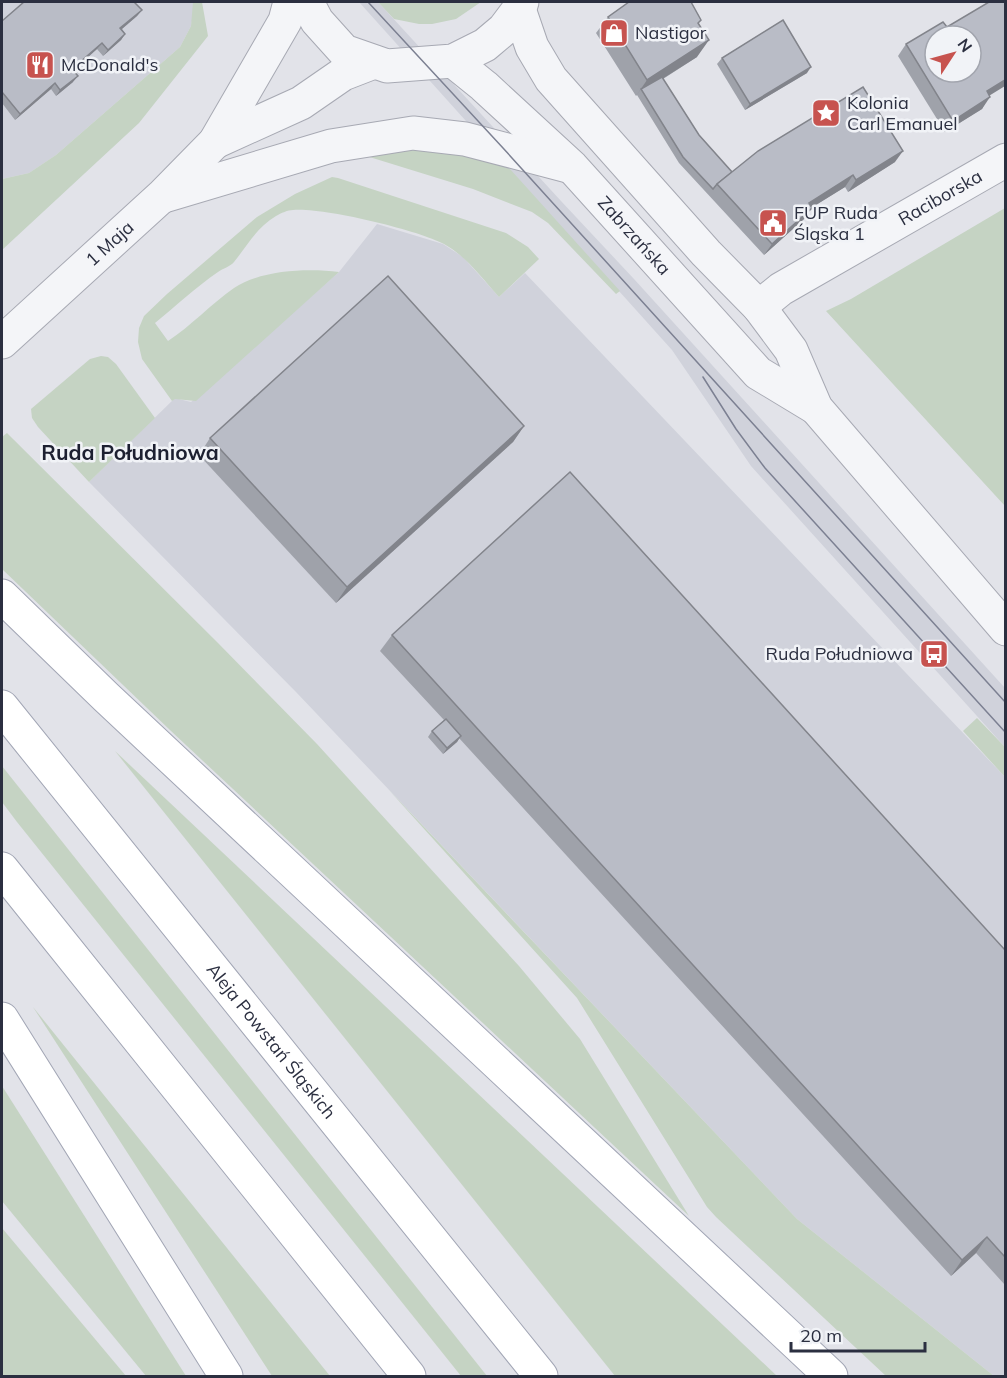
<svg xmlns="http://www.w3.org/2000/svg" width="1007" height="1378" viewBox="0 0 1007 1378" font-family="Mulish,sans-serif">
  <rect width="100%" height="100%" fill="#e2e3e9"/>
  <g fill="#d0d2db">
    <path d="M 2,2 L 193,2 L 194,10 L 191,26 L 180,47 L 56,155 L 29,173 L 2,179 Z"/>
    <path d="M 359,2 L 378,2 L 561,201 L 634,279 L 1005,688 L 1005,747 L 751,466 L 672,350 Z"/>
    <path d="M 377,224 L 443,244 L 463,257 L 499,297 L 525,273 L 1005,777 L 1005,1376 L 994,1376 L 797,1219 L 296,692 L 89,482 L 175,398 L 191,402 L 339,272 Z"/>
  </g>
  <g fill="#c5d3c3">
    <path d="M 193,2 L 202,2 L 208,36 L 139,123 L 2,250 L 2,179 L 29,173 L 56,155 L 180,47 L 191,26 Z"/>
    <path d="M 378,2 L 481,2 L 456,19 L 432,24 L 419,24 L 394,19 Z"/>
    <path d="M 410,149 C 445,151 477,156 510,169 L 620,291 L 616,294 L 548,223 L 532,212 L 473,189 L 363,155 Z"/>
    <path d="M 332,177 L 338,178 L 506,233 L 528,247 L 539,259 L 499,297 C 482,278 466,256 444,244 C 418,230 322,207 293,210 C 288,210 281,213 276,216 C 257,227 247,246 234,262 C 230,267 223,268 218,272 C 196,287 176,306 155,323 L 168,341 C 191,326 211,304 234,288 C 261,270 307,268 339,272 L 196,401 L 175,399 L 172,401 L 142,359 L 138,342 L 139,328 L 144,316 L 167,294 L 257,217 L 295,194 Z"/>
    <path d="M 1005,208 L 1005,506 L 826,311 L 851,299 Z"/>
    <path d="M 101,356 L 108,357 L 116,364 L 155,418 L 89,482 L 38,427 L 32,418 L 31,409 L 90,359 Z"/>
    <path d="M 7,433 L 218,643 L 317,744 L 519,966 L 580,1039 L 689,1216 L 171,731 L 2,569 L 2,437 Z"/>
    <path d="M 977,718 L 1005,747 L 1005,777 L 963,731 Z"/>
    <path d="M 115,751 L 777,1376 L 615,1376 Z"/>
    <path d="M 2,766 L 487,1376 L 461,1376 L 17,822 L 2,802 Z"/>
    <path d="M 388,789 L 797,1219 L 994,1376 L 886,1376 L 716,1217 L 707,1207 L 577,998 Z"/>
    <path d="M 33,1007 L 330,1376 L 272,1376 Z"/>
    <path d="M 2,1086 L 186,1376 L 146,1376 L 2,1201 Z"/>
    <path d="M 2,1228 L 126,1376 L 2,1376 Z"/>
  </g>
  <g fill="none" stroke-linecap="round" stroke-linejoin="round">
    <g stroke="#a7a9b3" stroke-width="35">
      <g id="minor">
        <path d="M 307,2 L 317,21 L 344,51 L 387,66 L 453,61 L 485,45 L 504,29 L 519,9 L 522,2"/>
        <path d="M 519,9 L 532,47 L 551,79 L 706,253 L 759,307 L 791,350 L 816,408 L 1006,629"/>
        <path id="s1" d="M 453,61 L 484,86 L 572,167 L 758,373 L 816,408"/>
        <path d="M 215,142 L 301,103 L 343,74 L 374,62"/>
        <path d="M 164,196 L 331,146 L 413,133 L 465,139 L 568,166"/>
        <path id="s2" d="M 759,307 L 781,289 L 1006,160"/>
        <path id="s3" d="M 2,342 L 162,196 L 215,142 L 285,21 L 290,2"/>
      </g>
    </g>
    <g stroke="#a2a6b5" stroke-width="35">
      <g id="major">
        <path d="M 2,596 L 106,697 L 831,1376"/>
        <path id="s4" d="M 2,707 L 541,1376"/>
        <path d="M 2,869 L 409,1376"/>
        <path d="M 2,1019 L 226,1376"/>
      </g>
    </g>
    <use href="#minor" stroke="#f4f5f8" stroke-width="33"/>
    <use href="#major" stroke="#fff" stroke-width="33"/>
    <g stroke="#7c8092" stroke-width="1.5">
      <path d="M 368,2 L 503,148 L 1006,703"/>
      <path d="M 703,377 L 736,429 L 765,468 L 1006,733"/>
    </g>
  </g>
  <g fill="#9fa2aa">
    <path d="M 20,2 L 134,2 L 142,10 L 137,16 L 122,29 L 125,34 L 121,40 L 103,56 L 97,49 L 73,70 L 73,82 L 56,96 L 51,89 L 15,120 L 2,103 L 2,21 L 22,3 Z"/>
    <path d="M 608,17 L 698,24 L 697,57 L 663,79 L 699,135 L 732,172 L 895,162 L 848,192 L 845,187 L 811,208 L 804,219 L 764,255 L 679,163 L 637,95 L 636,96 L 596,33 Z"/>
    <path d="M 906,44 L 989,96 L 982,109 L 945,132 L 898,56 Z"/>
    <path d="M 722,58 L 807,73 L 745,110 L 717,64 Z"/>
    <path d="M 524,426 L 513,442 L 336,603 L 199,455 L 210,438 Z"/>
    <path d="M 392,635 L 1005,950 L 1005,1285 L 976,1253 L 951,1276 L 459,738 L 457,742 L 443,754 L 428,737 L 432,731 L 444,720 L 380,651 Z"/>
  </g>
  <g fill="#82848b">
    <path d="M 142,10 L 137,16 L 116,34 L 120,28 Z"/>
    <path d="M 125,34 L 121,40 L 103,56 L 108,50 Z"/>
    <path d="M 709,40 L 697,57 L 643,91 L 641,89 L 636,96 L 647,80 Z"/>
    <path d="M 102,43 L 97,49 L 68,75 L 72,69 Z"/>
    <path d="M 811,67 L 807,73 L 745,110 L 750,104 Z"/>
    <path d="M 78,76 L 73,82 L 56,96 L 60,90 Z"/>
    <path d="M 1005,80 L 1005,86 L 979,102 L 987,91 Z"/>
    <path d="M 55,83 L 51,89 L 15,120 L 20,114 Z"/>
    <path d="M 990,97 L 982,109 L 945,132 L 953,121 Z"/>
    <path d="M 903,151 L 895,162 L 848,192 L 856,180 Z"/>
    <path d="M 853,175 L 845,187 L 811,208 L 804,219 L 764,255 L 772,244 L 809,203 Z"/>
    <path d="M 524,426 L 513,442 L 336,603 L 347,587 Z"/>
    <path d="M 461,736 L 457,742 L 443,754 L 447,748 Z"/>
    <path d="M 987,1237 L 976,1253 L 951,1276 L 962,1260 Z"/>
  </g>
  <g fill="#b9bcc6" stroke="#82848b" stroke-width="1.5" fill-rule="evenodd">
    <path d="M 24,2 L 134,2 L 142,10 L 120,28 L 125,34 L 108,50 L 102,43 L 72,69 L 78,76 L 60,90 L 55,83 L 20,114 L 2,92 L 2,21 Z"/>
    <path d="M 629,2 L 691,2 L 701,20 L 698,23 L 709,40 L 647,80 L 608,17 Z"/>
    <path d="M 989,2 L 1005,2 L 1005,80 L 987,91 L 990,97 L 953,121 L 906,44 L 943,22 L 947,27 ZM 935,36 L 971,36 L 971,72 L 935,72 Z"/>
    <path d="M 783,20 L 811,67 L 750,104 L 722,58 Z"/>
    <path d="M 662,77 L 699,135 L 732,172 L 717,184 L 713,189 L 683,157 L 641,89 Z"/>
    <path d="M 863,87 L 903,151 L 856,180 L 853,175 L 809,203 L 812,208 L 772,244 L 717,184 L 758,151 Z"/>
    <path d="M 388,276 L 524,426 L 347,587 L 210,438 Z"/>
    <path d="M 570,472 L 1005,950 L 1005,1257 L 987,1237 L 962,1260 L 392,635 Z"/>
    <path d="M 446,719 L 461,736 L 447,748 L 432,731 Z"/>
  </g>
  <defs>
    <g id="shop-square" transform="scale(1.5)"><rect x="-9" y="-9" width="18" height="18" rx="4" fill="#c7534f" stroke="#f1f3f7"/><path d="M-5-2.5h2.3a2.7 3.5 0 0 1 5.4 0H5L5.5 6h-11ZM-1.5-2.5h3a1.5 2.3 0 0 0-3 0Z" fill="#fff"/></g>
    <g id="restaurant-square" transform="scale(1.5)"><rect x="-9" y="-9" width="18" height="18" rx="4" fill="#c7534f" stroke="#f1f3f7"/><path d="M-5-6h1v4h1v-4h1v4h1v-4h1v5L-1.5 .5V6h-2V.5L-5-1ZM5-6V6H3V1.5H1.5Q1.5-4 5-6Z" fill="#fff"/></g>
    <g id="sight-square" transform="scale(1.5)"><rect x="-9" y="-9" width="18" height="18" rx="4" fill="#c7534f" stroke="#f1f3f7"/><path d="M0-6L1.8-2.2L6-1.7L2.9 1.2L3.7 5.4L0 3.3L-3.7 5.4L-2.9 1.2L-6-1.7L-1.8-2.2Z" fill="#fff"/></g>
    <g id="civic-square" transform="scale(1.5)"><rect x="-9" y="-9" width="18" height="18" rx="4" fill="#c7534f" stroke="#f1f3f7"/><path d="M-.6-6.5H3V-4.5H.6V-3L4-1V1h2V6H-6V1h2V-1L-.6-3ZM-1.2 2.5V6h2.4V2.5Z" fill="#fff"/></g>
    <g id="bus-square" transform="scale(1.5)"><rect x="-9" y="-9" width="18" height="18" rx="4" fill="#c7534f" stroke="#f1f3f7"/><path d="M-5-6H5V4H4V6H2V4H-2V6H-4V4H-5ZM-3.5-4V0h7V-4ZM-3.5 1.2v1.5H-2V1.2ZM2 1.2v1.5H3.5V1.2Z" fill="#fff"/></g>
  </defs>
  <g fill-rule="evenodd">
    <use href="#shop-square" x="614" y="33"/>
    <use href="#restaurant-square" x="40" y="65"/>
    <use href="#sight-square" x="826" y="113"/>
    <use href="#civic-square" x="773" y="223"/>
    <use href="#bus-square" x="934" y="654"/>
  </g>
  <g text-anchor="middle" stroke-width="5" stroke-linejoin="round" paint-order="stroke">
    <g font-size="18" fill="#2b2f40" stroke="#f1f3f7" text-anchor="start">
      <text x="635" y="39">Nastigor</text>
      <text x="61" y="71">McDonald's</text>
      <text x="847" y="109">Kolonia<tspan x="847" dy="21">Carl Emanuel</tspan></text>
      <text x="794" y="219">FUP Ruda<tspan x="794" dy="21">Śląska 1</tspan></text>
      <text x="913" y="660" text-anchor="end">Ruda Południowa</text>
    </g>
    <g font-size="18" fill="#2b2f40" stroke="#f1f3f7">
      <text dy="6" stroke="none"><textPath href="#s2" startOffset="212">Raciborska</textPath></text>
      <text dy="6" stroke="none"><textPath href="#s1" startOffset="252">Zabrzańska</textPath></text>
      <text dy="6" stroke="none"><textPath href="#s3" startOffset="146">1 Maja</textPath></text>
      <text dy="6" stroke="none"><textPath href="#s4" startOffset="429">Aleja Powstań Śląskich</textPath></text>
    </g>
    <g font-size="21" font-weight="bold" fill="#1d2031" stroke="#f1f3f7">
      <text x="130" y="460">Ruda Południowa</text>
    </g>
  </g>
  <rect width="1007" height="1378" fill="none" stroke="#2b2f40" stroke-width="6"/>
  <g transform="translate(953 54) rotate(54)"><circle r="28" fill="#f1f3f7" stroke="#a2a5ae" stroke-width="1.5"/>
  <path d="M0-4.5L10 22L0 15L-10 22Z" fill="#c7534f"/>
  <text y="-9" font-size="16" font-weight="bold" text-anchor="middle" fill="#2b2f40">N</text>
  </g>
  <path d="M791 1342v9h134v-9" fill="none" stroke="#2b2f40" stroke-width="3"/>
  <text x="800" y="1342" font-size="18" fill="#2b2f40" stroke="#f1f3f7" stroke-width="4.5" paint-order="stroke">20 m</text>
</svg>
